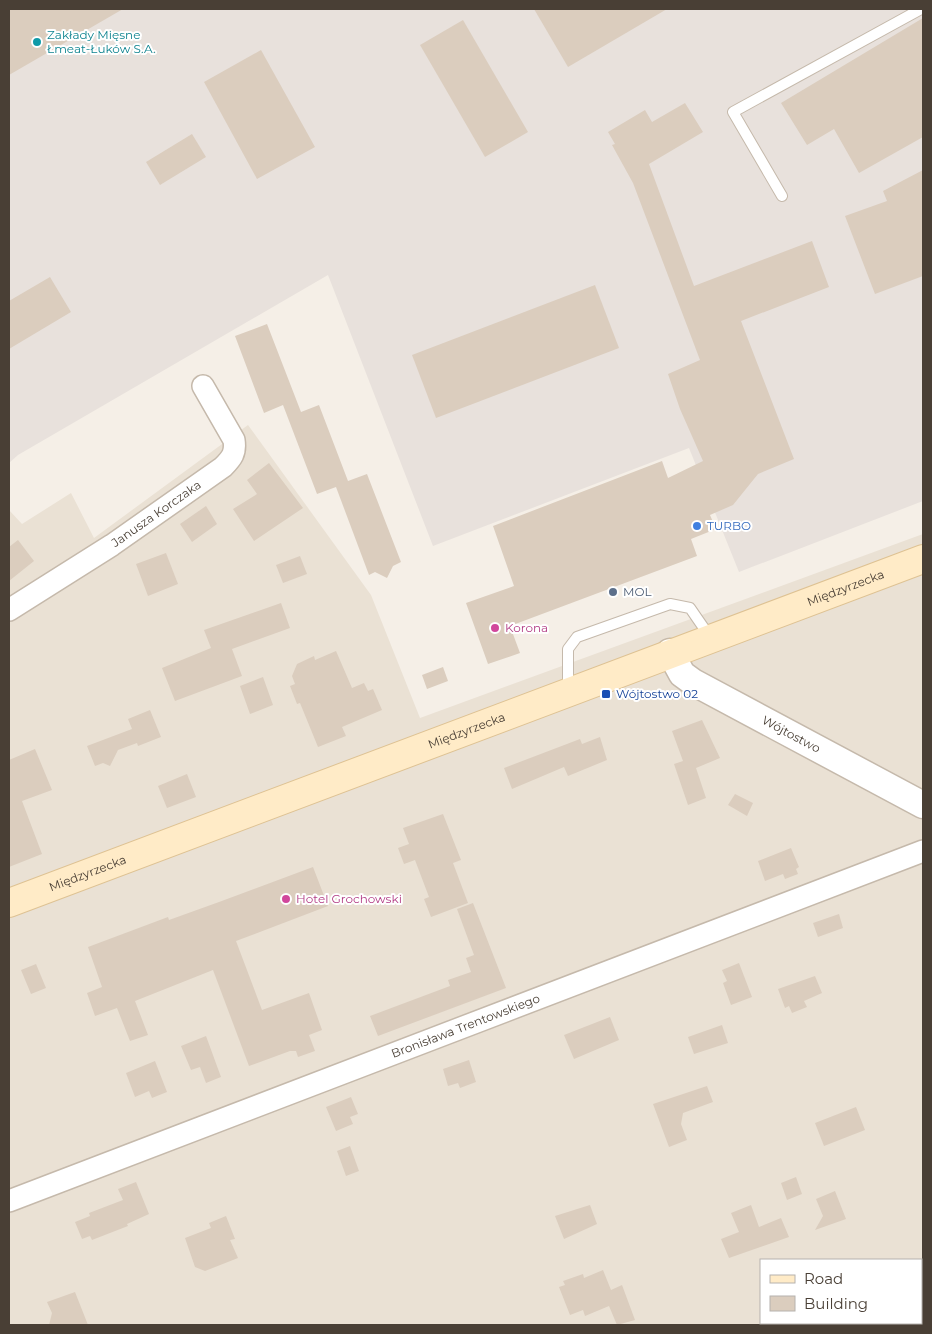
<svg xmlns="http://www.w3.org/2000/svg" width="932" height="1334" viewBox="0 0 932 1334" font-family="Montserrat,sans-serif">
  <rect width="100%" height="100%" fill="#f5efe7"/>
  <path fill="#eae1d4" fill-rule="evenodd" d="M 248,425 L 371,595 L 420,718 L 923,534 L 923,1325 L 9,1325 L 9,510 L 22,524 L 71,493 L 94,538 ZM 761,1260 L 921,1260 L 921,1323 L 761,1323 Z"/>
  <path fill="#e8e1dc" d="M 9,9 L 923,9 L 923,501 L 739,572 L 689,448 L 433,546 L 328,275 L 18,455 L 9,463 Z"/>
  <g fill="#dbcdbe">
    <path d="M 9,9 L 123,9 L 9,75 Z"/>
    <path d="M 534,9 L 667,9 L 568,67 Z"/>
    <path d="M 923,18 L 923,137 L 859,173 L 834,129 L 807,145 L 781,103 Z"/>
    <path d="M 463,20 L 528,132 L 485,157 L 420,45 Z"/>
    <path d="M 261,50 L 315,147 L 257,179 L 204,82 Z"/>
    <path d="M 685,103 L 703,132 L 649,164 L 694,286 L 812,241 L 829,287 L 741,321 L 794,459 L 758,474 L 733,505 L 710,515 L 716,529 L 691,539 L 697,556 L 510,626 L 520,653 L 488,664 L 466,603 L 514,586 L 493,526 L 662,461 L 668,478 L 703,461 L 680,409 L 668,374 L 700,360 L 633,183 L 612,145 L 615,144 L 608,132 L 645,110 L 652,122 Z"/>
    <path d="M 192,134 L 206,157 L 160,185 L 146,162 Z"/>
    <path d="M 923,170 L 923,276 L 875,294 L 845,216 L 887,201 L 883,191 Z"/>
    <path d="M 50,277 L 71,312 L 9,349 L 9,301 Z"/>
    <path d="M 595,285 L 619,348 L 436,418 L 412,355 Z"/>
    <path d="M 267,324 L 301,412 L 319,405 L 348,481 L 367,474 L 401,562 L 393,566 L 387,578 L 375,572 L 369,575 L 336,487 L 317,494 L 283,405 L 264,413 L 235,336 Z"/>
    <path d="M 269,463 L 303,508 L 254,541 L 233,509 L 257,494 L 247,480 Z"/>
    <path d="M 206,506 L 217,524 L 192,542 L 180,524 Z"/>
    <path d="M 18,540 L 34,561 L 9,581 L 9,547 Z"/>
    <path d="M 166,553 L 178,584 L 148,596 L 136,564 Z"/>
    <path d="M 300,556 L 307,574 L 283,583 L 276,565 Z"/>
    <path d="M 281,603 L 290,628 L 232,649 L 242,676 L 175,701 L 162,668 L 211,648 L 204,630 Z"/>
    <path d="M 336,651 L 352,688 L 364,683 L 368,691 L 373,689 L 382,710 L 342,727 L 346,736 L 318,747 L 300,703 L 297,704 L 290,686 L 295,684 L 292,676 L 297,664 L 314,656 L 315,660 Z"/>
    <path d="M 443,667 L 448,681 L 427,689 L 422,675 Z"/>
    <path d="M 263,677 L 273,705 L 250,714 L 240,686 Z"/>
    <path d="M 150,710 L 161,737 L 138,746 L 137,743 L 118,750 L 110,766 L 103,763 L 95,766 L 87,746 L 132,729 L 128,719 Z"/>
    <path d="M 702,720 L 720,758 L 696,768 L 706,798 L 688,805 L 674,764 L 683,761 L 672,731 Z"/>
    <path d="M 600,737 L 607,760 L 568,776 L 564,767 L 512,789 L 504,768 L 580,739 L 582,744 Z"/>
    <path d="M 35,749 L 52,790 L 22,801 L 42,854 L 9,867 L 9,760 Z"/>
    <path d="M 187,774 L 196,797 L 167,808 L 158,786 Z"/>
    <path d="M 735,794 L 753,803 L 747,816 L 728,805 Z"/>
    <path d="M 443,814 L 461,860 L 453,863 L 468,903 L 431,917 L 424,899 L 429,897 L 415,860 L 404,864 L 398,848 L 409,844 L 403,828 Z"/>
    <path d="M 791,848 L 799,867 L 796,869 L 798,874 L 785,879 L 783,874 L 765,881 L 758,861 Z"/>
    <path d="M 313,867 L 328,906 L 236,941 L 262,1010 L 309,993 L 322,1030 L 309,1035 L 315,1051 L 298,1057 L 296,1051 L 290,1051 L 249,1066 L 213,970 L 135,1001 L 148,1035 L 130,1041 L 117,1008 L 95,1016 L 87,993 L 102,987 L 88,947 L 168,917 L 169,920 L 219,902 Z"/>
    <path d="M 473,903 L 506,988 L 378,1036 L 370,1016 L 450,986 L 448,980 L 471,972 L 466,958 L 474,955 L 457,909 Z"/>
    <path d="M 839,914 L 843,928 L 818,937 L 813,923 Z"/>
    <path d="M 739,963 L 752,997 L 731,1005 L 723,983 L 727,981 L 722,970 Z"/>
    <path d="M 36,964 L 46,988 L 31,994 L 21,970 Z"/>
    <path d="M 815,976 L 822,993 L 804,1001 L 807,1007 L 792,1013 L 789,1006 L 785,1008 L 778,989 Z"/>
    <path d="M 610,1017 L 619,1040 L 574,1059 L 564,1035 Z"/>
    <path d="M 722,1025 L 728,1043 L 694,1054 L 688,1037 Z"/>
    <path d="M 206,1036 L 221,1077 L 206,1083 L 200,1067 L 191,1070 L 181,1046 Z"/>
    <path d="M 469,1060 L 476,1082 L 460,1088 L 458,1083 L 448,1086 L 443,1069 Z"/>
    <path d="M 155,1061 L 167,1092 L 152,1098 L 149,1091 L 135,1097 L 126,1073 Z"/>
    <path d="M 707,1086 L 713,1102 L 683,1113 L 681,1124 L 687,1140 L 669,1147 L 653,1104 Z"/>
    <path d="M 351,1097 L 358,1114 L 350,1117 L 353,1124 L 336,1131 L 326,1107 Z"/>
    <path d="M 856,1107 L 865,1130 L 824,1146 L 815,1123 Z"/>
    <path d="M 350,1146 L 359,1171 L 346,1176 L 337,1151 Z"/>
    <path d="M 796,1177 L 802,1194 L 787,1200 L 781,1183 Z"/>
    <path d="M 136,1182 L 149,1214 L 127,1224 L 128,1226 L 92,1240 L 90,1236 L 82,1239 L 75,1222 L 90,1216 L 89,1213 L 123,1200 L 118,1189 Z"/>
    <path d="M 835,1191 L 846,1219 L 815,1230 L 823,1216 L 816,1199 Z"/>
    <path d="M 590,1205 L 597,1224 L 564,1239 L 555,1216 Z"/>
    <path d="M 751,1205 L 759,1227 L 781,1218 L 789,1237 L 729,1258 L 721,1239 L 739,1232 L 731,1213 Z"/>
    <path d="M 226,1216 L 235,1239 L 230,1240 L 238,1258 L 205,1271 L 195,1267 L 185,1238 L 211,1228 L 209,1223 Z"/>
    <path d="M 603,1270 L 611,1290 L 622,1285 L 635,1320 L 617,1325 L 609,1306 L 585,1316 L 583,1310 L 570,1315 L 559,1287 L 565,1285 L 563,1281 L 583,1274 L 584,1278 Z"/>
    <path d="M 75,1292 L 88,1325 L 49,1325 L 52,1313 L 47,1302 Z"/>
  </g>
  <g fill="none" stroke-linecap="round" stroke-linejoin="round">
    <g stroke="#c5b9ab" stroke-width="12">
      <g id="service">
        <path d="M 782,196 L 733,112 L 921,9"/>
        <path d="M 568,691 L 568,649 L 577,637 L 670,604 L 690,608 L 710,637"/>
      </g>
    </g>
    <g stroke="#c5b9ab" stroke-width="24">
      <g id="minor">
        <path id="s1" d="M 9,610 L 112,545 L 223,467 C 232,458 236,453 234,440 L 203,386"/>
        <path id="s2" d="M 9,1201 L 923,851"/>
      </g>
    </g>
    <g stroke="#c5b9ab" stroke-width="29">
      <g id="tertiary">
        <path id="s3" d="M 670,652 L 682,674 L 693,682 L 923,805"/>
      </g>
    </g>
    <g stroke="#dec293" stroke-width="30">
      <g id="secondary">
        <path id="s4" d="M 9,903 L 923,559"/>
      </g>
    </g>
    <use href="#service" stroke="#fff" stroke-width="10"/>
    <use href="#minor" stroke="#fff" stroke-width="21"/>
    <use href="#tertiary" stroke="#fff" stroke-width="26"/>
    <use href="#secondary" stroke="#ffebc7" stroke-width="28"/>
  </g>
  <circle fill="#0f9aa8" stroke="#fff" stroke-width="2" cx="37" cy="42" r="5"/>
  <circle fill="#3f7fe0" stroke="#fff" stroke-width="2" cx="697" cy="526" r="5"/>
  <circle fill="#5c6f8a" stroke="#fff" stroke-width="2" cx="613" cy="592" r="5"/>
  <g fill="#d1479c" stroke="#fff" stroke-width="2">
    <circle cx="495" cy="628" r="5"/>
    <circle cx="286" cy="899" r="5"/>
  </g>
  <rect fill="#1a4fb4" stroke="#fff" stroke-width="2" x="601" y="689" width="10" height="10" rx="2.5"/>
  <g text-anchor="middle" stroke-width="4" stroke-linejoin="round" paint-order="stroke">
    <g font-size="12" fill="#0d838f" stroke="#fff" text-anchor="start">
      <text x="47" y="39">Zakłady Mięsne<tspan x="47" dy="14">Łmeat-Łuków S.A.</tspan></text>
    </g>
    <g font-size="12" fill="#493f35" stroke="#fff">
      <text dy="4" stroke="none"><textPath href="#s1" startOffset="176">Janusza Korczaka</textPath></text>
      <text dy="4" stroke="none"><textPath href="#s4" startOffset="894">Międzyrzecka</textPath></text>
      <text dy="4" stroke="none"><textPath href="#s4" startOffset="489">Międzyrzecka</textPath></text>
      <text dy="4" stroke="none"><textPath href="#s3" startOffset="150">Wójtostwo</textPath></text>
      <text dy="4" stroke="none"><textPath href="#s4" startOffset="84">Międzyrzecka</textPath></text>
      <text dy="4" stroke="none"><textPath href="#s2" startOffset="489">Bronisława Trentowskiego</textPath></text>
    </g>
    <g font-size="12" fill="#366cbe" stroke="#fff" text-anchor="start">
      <text x="707" y="530">TURBO</text>
    </g>
    <g font-size="12" fill="#4e5e75" stroke="#fff" text-anchor="start">
      <text x="623" y="596">MOL</text>
    </g>
    <g font-size="12" fill="#b23c85" stroke="#fff" text-anchor="start">
      <text x="505" y="632">Korona</text>
      <text x="296" y="903">Hotel Grochowski</text>
    </g>
    <g font-size="12" fill="#164399" stroke="#fff" text-anchor="start">
      <text x="616" y="698">Wójtostwo 02</text>
    </g>
  </g>
  <rect width="932" height="1334" fill="none" stroke="#493f35" stroke-width="20"/>
  <rect x="760" y="1259" width="162" height="65" fill="#ffffff" stroke="#b6b2ae"/>
  <rect x="770" y="1275" width="25" height="8" fill="#ffebc7" stroke="#b6b2ae"/>
  <text x="804" y="1284" font-size="15" fill="#493f35">Road</text>
  <rect x="770" y="1296" width="25" height="15" fill="#dbcdbe" stroke="#b6b2ae"/>
  <text x="804" y="1309" font-size="15" fill="#493f35">Building</text>
</svg>
